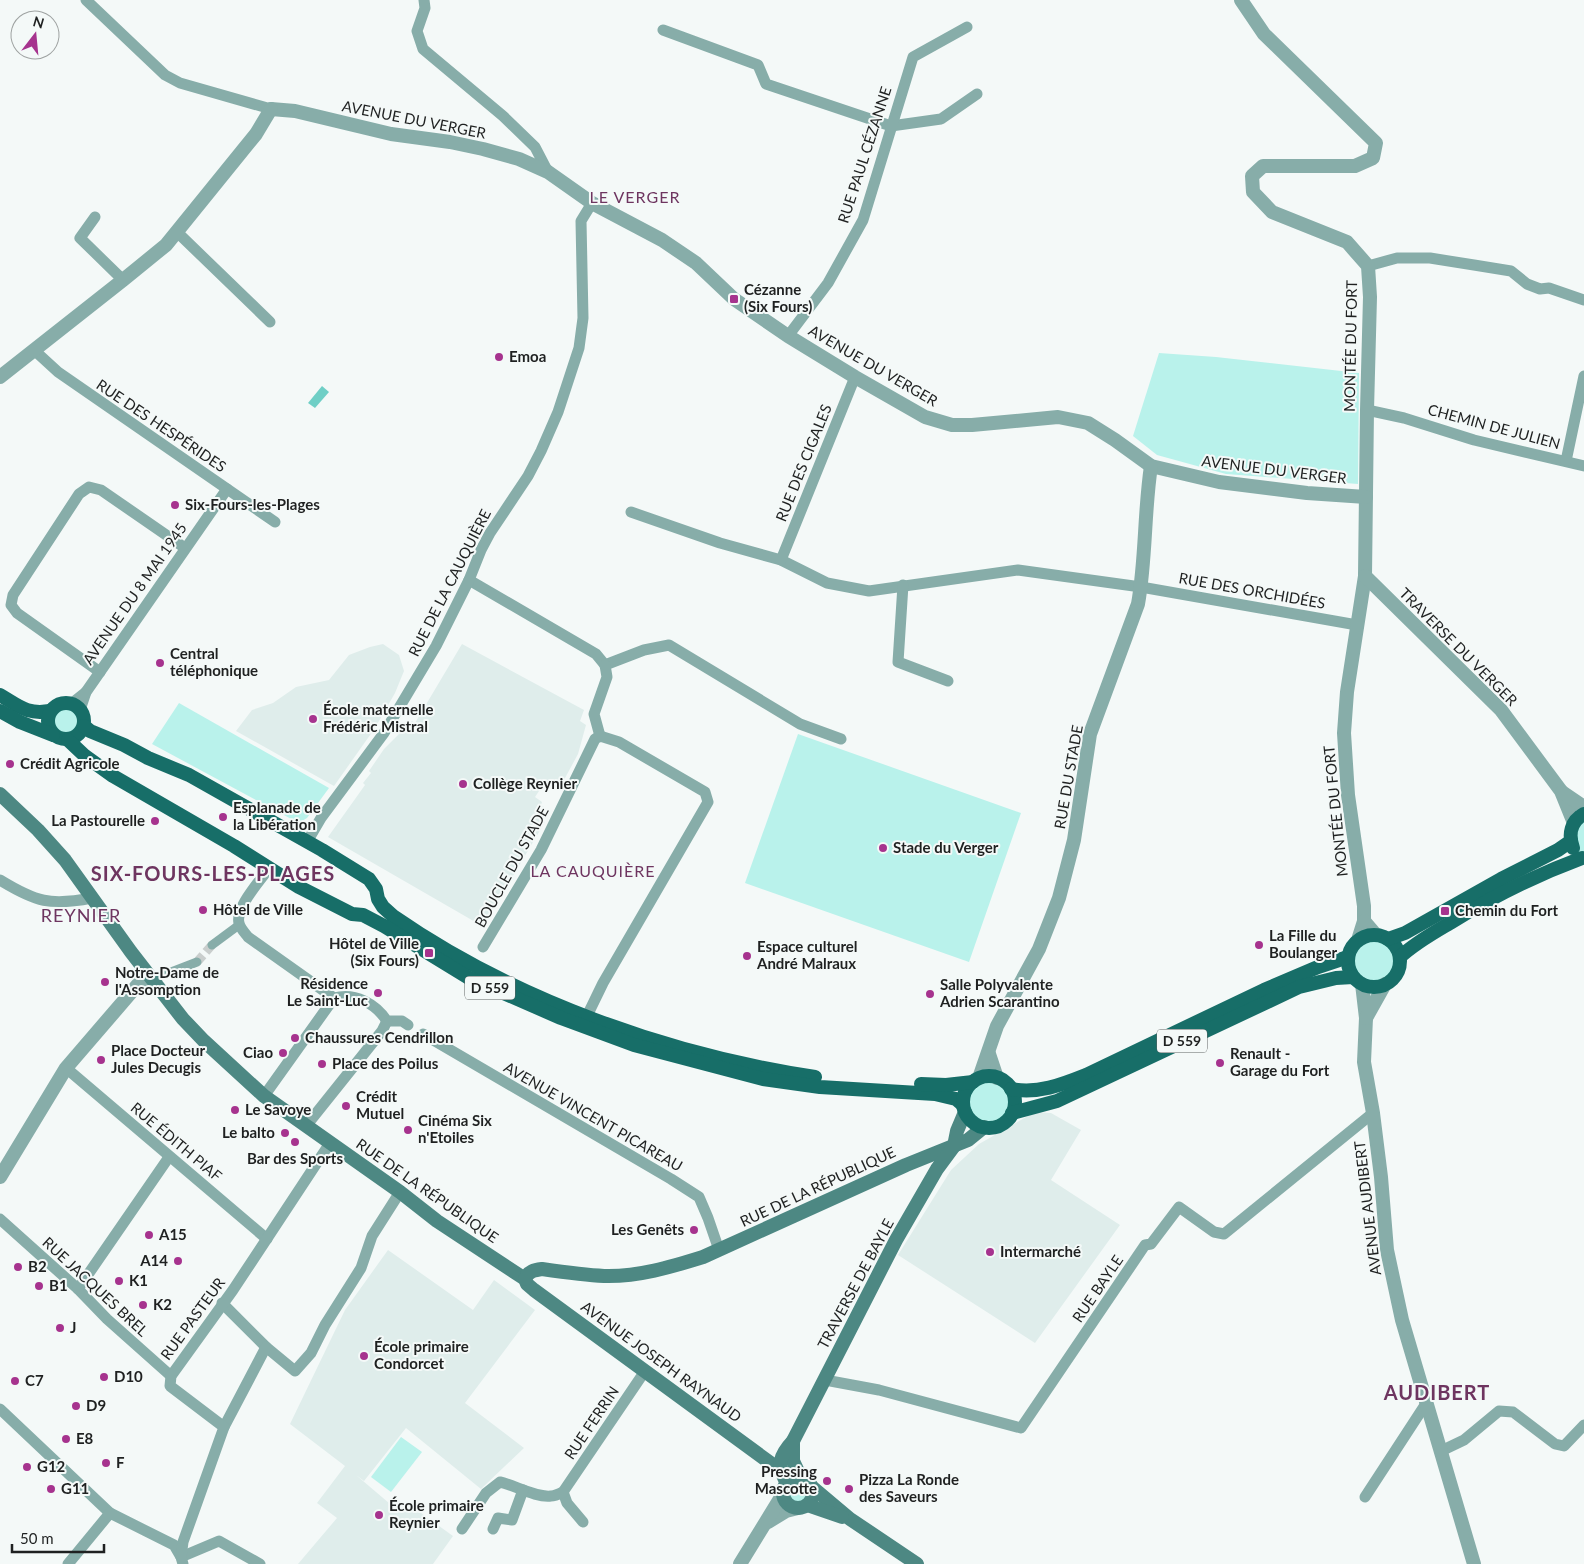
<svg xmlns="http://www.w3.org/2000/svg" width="1584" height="1564" viewBox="0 0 1584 1564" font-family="Lato,sans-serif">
  <rect width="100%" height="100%" fill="#f4f9f8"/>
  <g fill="#dfedeb">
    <path d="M 383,644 L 399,655 L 404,671 L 395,693 L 375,728 L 334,786 L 236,731 L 252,710 L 273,703 L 296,687 L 329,680 L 349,655 L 370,647 Z"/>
    <path d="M 462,644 L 584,710 L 580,721 L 586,725 L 578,754 L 558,791 L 543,785 L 535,797 L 542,802 L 541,805 L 544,807 L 538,818 L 545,822 L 487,919 L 481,915 L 477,923 L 328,837 L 365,785 L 363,783 L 371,773 L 369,771 L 384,749 L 412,721 L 415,723 Z"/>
    <path d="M 1035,1112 L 1051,1113 L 1081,1130 L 1051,1180 L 1120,1225 L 1035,1343 L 898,1255 L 951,1170 L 979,1144 Z"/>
    <path d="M 388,1250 L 473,1310 L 494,1280 L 535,1310 L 465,1403 L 524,1448 L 481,1489 L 406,1428 L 364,1481 L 356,1475 L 396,1509 L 421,1513 L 453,1536 L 433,1564 L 298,1564 L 337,1518 L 317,1503 L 345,1466 L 290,1424 L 345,1310 Z"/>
  </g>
  <g fill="#b9f2eb">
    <path d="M 1159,353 L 1216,357 L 1359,373 L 1358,484 L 1226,474 L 1157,455 L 1133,436 Z"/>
    <circle cx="66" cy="721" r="18"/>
    <path d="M 179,703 L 329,788 L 307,818 L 302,821 L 295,821 L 152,744 Z"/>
    <path d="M 798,734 L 1021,813 L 969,962 L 745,883 Z"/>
    <path d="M 1584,814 L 1584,859 L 1573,847 L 1571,841 Z"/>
    <circle cx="1374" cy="961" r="25"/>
    <circle cx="989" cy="1102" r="25"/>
    <path d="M 401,1437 L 422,1452 L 391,1492 L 371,1477 Z"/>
    <path d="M 797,1478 C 809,1480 816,1488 811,1501 L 789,1505 L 784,1498 L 790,1480 Z"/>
  </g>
  <path fill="#6fcfc6" d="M 322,386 L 329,392 L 315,408 L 308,403 Z"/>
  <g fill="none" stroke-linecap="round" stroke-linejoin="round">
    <path stroke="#c9cecd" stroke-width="9" stroke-dasharray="9 4.5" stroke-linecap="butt" d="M 197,962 L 212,945"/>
    <g stroke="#87ada9" stroke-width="9">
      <path d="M 212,945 L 239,925"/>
      <path d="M 153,979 L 197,962"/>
    </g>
    <g stroke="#87ada9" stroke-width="11">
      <path d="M 86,0 L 165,75 L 180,83 L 271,109"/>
      <path d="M 424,0 L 425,8 L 417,31 L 423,49 L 503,116 L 535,147 L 548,172"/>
      <path d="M 663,30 L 758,65 L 766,84 L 891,126 L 941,119 L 977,94"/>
      <path d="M 95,217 L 80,238 L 123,280"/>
      <path d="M 177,232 L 270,322"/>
      <path d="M 1368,266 L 1397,258 L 1430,258 L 1474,265 L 1511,271 L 1527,284 L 1540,289 L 1549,288 L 1584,300"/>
      <path d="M 788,336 L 828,283 L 863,220 L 913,57 L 967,27"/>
      <path d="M 34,350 L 58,372 L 275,522"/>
      <path d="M 1367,410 L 1404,418 L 1474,440 L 1584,466"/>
      <path d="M 1566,461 L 1584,376"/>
      <path d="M 631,512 L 720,543 L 781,560 L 827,583 L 869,591 L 1018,570 L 1141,587 L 1357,625"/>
      <path d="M 781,560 L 855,377"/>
      <path d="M 469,580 L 596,654 L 605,665 L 644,650 L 669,645 L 800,724 L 841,739"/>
      <path d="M 903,585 L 898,662 L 948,681"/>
      <path d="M 100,672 L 17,613 L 11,605 L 13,595 L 79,494 L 89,487 L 101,490 L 185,548"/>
      <path d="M 71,704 L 86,692"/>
      <path d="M 80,710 L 86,692 L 227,489"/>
      <path d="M 600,736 L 594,714 L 607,677 L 605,665"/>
      <path d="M 307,842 L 321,818 L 384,733 L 436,646 L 469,580 L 481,550 L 490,533 L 528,476 L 541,451 L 558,412 L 579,348 L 583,318 L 581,221 L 592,203"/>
      <path d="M 269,868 C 260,881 235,908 239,923 C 240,928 245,933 248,937 L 334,998 C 355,992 376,1004 387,1021 L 402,1021 L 408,1025"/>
      <path d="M 0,880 C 36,902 50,906 92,898"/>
      <path d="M 483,947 L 541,850 L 595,739 L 600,736 L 619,742 L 705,792 L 708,802 L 603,983 L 587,1016"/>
      <path d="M 423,1034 L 671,1179 L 699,1197 L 708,1218 L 719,1250"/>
      <path d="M 66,1068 L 267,1239"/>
      <path d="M 264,1096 L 334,998"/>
      <path d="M 306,1126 L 382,1031 L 387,1021"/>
      <path d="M 0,1219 L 78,1289 L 107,1319 L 171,1376"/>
      <path d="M 78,1289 L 169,1157"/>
      <path d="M 222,1303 L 266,1347 L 295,1371 L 311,1353 L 325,1325 L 361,1268 L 372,1236 L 400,1192"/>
      <path d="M 825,1380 L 879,1390 L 1021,1428 L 1145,1245 L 1151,1244 L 1179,1207 L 1214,1232 L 1224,1234 L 1373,1113"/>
      <path d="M 0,1409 L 110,1513"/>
      <path d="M 224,1427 L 266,1347"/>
      <path d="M 1441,1451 L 1464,1440 L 1499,1411 L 1513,1412 L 1555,1444 L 1564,1446 L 1584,1425"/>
      <path d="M 563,1492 L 567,1503 L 583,1522"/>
      <path d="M 1365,1497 L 1427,1402"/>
      <path d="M 462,1529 L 486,1493 L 500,1482 C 514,1485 536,1498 551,1496 C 555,1496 559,1494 563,1492 L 645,1371"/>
      <path d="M 493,1529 L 498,1518 L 512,1520 L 523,1490"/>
      <path d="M 68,1564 L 110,1513 L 174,1545 L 181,1557 L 219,1541 L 260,1564"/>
      <path d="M 183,1564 L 181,1557 L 183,1542 L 224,1427 L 170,1386 L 171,1376 L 233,1290 L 330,1143"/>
    </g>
    <g stroke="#87ada9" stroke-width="14">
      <path d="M 1241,0 L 1264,34 L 1376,143 L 1373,158 L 1355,166 L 1263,166 L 1252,176 L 1253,192 L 1272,212 L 1347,242 L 1368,266 L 1370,297 L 1367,410 L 1365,576 L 1347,692 L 1344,733 L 1348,795 L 1364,906 L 1364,921 L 1358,940"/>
      <path d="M 271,109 L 295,111 L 391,134 L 450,142 L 483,149 L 519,159 L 548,172 L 592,203 L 662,240 L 696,263 L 734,299 L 788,336 L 855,377 L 925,417 L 952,425 L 972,425 L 1058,417 L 1088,423 L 1115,440 L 1151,466 L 1219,482 L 1307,493 L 1366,497"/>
      <path d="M 0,377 L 123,280 L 166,245 L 256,134 L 271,109"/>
      <path d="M 1365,576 L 1501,710 L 1561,791 L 1574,823"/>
      <path d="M 1562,792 L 1584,807"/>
      <path d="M 1364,921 L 1376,935"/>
      <path d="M 1362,984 L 1366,1018 L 1364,1062 L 1373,1113 L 1381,1177 L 1387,1250 L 1402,1320 L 1474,1564"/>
      <path d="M 1366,1018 L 1385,984"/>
      <path d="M 989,1054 L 997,1078"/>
      <path d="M 979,1078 L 997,1026 L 1039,949 L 1059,898 L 1074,840 L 1090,734 L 1138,604 C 1146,559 1144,512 1151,466"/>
      <path d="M 0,1177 L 66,1068 L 140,982 L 150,976"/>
      <path d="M 768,1522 L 786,1511 L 798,1508"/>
      <path d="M 740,1564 L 783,1494"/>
    </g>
    <g stroke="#4d8883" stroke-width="14">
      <path d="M 0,794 L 38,830 L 65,860 L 131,952 L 183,1019 L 204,1041 L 264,1096 L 400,1192 L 437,1221 L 525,1279 L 527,1284 L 534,1290 L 780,1470"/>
      <path d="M 525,1279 C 528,1271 535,1270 542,1269 C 563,1272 584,1275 604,1276 C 638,1277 671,1267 703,1257 L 906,1165 L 968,1140 L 984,1127"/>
      <path d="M 793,1441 L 793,1461 L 801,1478"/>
      <circle cx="798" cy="1493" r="15"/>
      <path d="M 787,1483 C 776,1465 780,1455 793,1441 L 896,1240 L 937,1169 L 954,1146 L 957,1131 L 965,1112"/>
      <path d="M 812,1487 L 850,1519 L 917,1564"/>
      <path d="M 807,1505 L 842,1517"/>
    </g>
    <g stroke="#176e68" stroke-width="14">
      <path d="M 0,695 C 19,706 27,715 50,711"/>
      <circle cx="66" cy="721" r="18"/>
      <path d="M 0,711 L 20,722 L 53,735"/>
      <path d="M 84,726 L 90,731 L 124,745 L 148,758 L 189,775 L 322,850 L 369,879 L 376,889 L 378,899 L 383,907 L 393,916 C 514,1000 669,1055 815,1077"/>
      <path d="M 68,740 L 85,756 L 113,776 L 234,846 L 299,887 L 352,914 L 363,915 L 384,926 L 469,978 L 561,1018 L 634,1045 L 763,1079 L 820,1087 L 935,1094 L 956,1099 L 963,1105"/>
      <path d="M 1573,848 C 1568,834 1571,821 1584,814"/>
      <circle cx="1374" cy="961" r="26"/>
      <path d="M 1388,939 L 1405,933 L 1501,879 L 1558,850 L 1571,841"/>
      <path d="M 1400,957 C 1415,943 1433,933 1450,923 C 1492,897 1536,875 1582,858"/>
      <circle cx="989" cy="1102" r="26"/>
      <path d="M 921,1084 L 946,1085 L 973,1082"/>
      <path d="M 1011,1089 C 1038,1094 1061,1085 1086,1075 L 1264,990 L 1318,967 L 1348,957"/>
      <path d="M 1012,1113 L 1057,1101 L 1299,987 L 1336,978 L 1353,977"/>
    </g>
  </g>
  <g fill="#a6338e" stroke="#f4f9f8" stroke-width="2">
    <rect x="729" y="294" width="10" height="10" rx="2.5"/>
    <circle cx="499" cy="357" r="5"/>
    <circle cx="175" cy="505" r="5"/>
    <circle cx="160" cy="663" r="5"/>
    <circle cx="313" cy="719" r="5"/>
    <circle cx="10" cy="764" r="5"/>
    <circle cx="463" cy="784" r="5"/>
    <circle cx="223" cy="817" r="5"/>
    <circle cx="155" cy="821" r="5"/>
    <circle cx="883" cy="848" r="5"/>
    <circle cx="203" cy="910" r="5"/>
    <rect x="1440" y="906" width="10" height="10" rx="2.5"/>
    <circle cx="1259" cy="945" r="5"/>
    <rect x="424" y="948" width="10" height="10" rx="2.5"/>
    <circle cx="747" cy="956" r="5"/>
    <circle cx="105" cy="982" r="5"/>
    <circle cx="378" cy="993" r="5"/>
    <circle cx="930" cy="994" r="5"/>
    <circle cx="295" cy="1038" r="5"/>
    <circle cx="283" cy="1053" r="5"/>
    <circle cx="101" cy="1060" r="5"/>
    <circle cx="1220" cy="1063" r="5"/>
    <circle cx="322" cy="1064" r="5"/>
    <circle cx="346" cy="1106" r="5"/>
    <circle cx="235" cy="1110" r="5"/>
    <circle cx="408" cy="1130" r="5"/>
    <circle cx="285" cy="1133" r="5"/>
    <circle cx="295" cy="1142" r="5"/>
    <circle cx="694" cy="1230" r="5"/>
    <circle cx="149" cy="1235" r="5"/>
    <circle cx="990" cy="1252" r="5"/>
    <circle cx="178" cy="1261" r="5"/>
    <circle cx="18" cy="1267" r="5"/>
    <circle cx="119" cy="1281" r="5"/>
    <circle cx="39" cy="1286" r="5"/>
    <circle cx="143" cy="1305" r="5"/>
    <circle cx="60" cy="1328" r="5"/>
    <circle cx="364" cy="1356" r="5"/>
    <circle cx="104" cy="1377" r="5"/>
    <circle cx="15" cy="1381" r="5"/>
    <circle cx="76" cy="1406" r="5"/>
    <circle cx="66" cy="1439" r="5"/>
    <circle cx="106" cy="1463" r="5"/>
    <circle cx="27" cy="1467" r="5"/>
    <circle cx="827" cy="1481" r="5"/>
    <circle cx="51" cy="1489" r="5"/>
    <circle cx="849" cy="1489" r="5"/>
    <circle cx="379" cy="1515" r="5"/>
  </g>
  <g text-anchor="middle" stroke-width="4" stroke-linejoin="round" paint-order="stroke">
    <g fill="#f4f9f8" stroke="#5f6262" stroke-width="1">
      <rect x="465" y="976.5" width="50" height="23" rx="4"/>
      <rect x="1157" y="1029.5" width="50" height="23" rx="4"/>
    </g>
    <g font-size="14" font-weight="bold" fill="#1f2121">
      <text x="490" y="993">D 559</text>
      <text x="1182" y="1046">D 559</text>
    </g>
    <g font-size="15" fill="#1f2121" stroke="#f4f9f8">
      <text transform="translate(414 120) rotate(11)" y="5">AVENUE DU VERGER</text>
      <text transform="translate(865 155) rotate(-72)" y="5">RUE PAUL CÉZANNE</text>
      <text transform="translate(1351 346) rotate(-89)" y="5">MONTÉE DU FORT</text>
      <text transform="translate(873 366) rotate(30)" y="5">AVENUE DU VERGER</text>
      <text transform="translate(161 426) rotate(34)" y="5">RUE DES HESPÉRIDES</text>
      <text transform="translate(1494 427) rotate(15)" y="5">CHEMIN DE JULIEN</text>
      <text transform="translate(804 463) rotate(-68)" y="5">RUE DES CIGALES</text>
      <text transform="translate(1274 470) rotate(7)" y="5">AVENUE DU VERGER</text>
      <text transform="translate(450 583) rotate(-63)" y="5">RUE DE LA CAUQUIÈRE</text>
      <text transform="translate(1252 591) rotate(10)" y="5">RUE DES ORCHIDÉES</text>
      <text transform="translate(135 594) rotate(-55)" y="5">AVENUE DU 8 MAI 1945</text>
      <text transform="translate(1458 647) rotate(45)" y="5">TRAVERSE DU VERGER</text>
      <text transform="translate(1069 777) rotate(-80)" y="5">RUE DU STADE</text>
      <text transform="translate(1336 811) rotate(-96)" y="5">MONTÉE DU FORT</text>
      <text transform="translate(512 867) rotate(-61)" y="5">BOUCLE DU STADE</text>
      <text transform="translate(593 1117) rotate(30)" y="5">AVENUE VINCENT PICAREAU</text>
      <text transform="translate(176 1142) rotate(40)" y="5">RUE ÉDITH PIAF</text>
      <text transform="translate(818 1187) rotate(-25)" y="5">RUE DE LA RÉPUBLIQUE</text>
      <text transform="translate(427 1191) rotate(35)" y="5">RUE DE LA RÉPUBLIQUE</text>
      <text transform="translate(1368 1208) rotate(-97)" y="5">AVENUE AUDIBERT</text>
      <text transform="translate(856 1284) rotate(-62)" y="5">TRAVERSE DE BAYLE</text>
      <text transform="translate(95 1287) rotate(43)" y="5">RUE JACQUES BREL</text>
      <text transform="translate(1098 1289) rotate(-56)" y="5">RUE BAYLE</text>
      <text transform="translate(193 1319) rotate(-54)" y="5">RUE PASTEUR</text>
      <text transform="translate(661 1362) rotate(36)" y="5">AVENUE JOSEPH RAYNAUD</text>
      <text transform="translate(592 1423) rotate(-56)" y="5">RUE FERRIN</text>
    </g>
    <g font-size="15" font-weight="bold" fill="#1f2121" stroke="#f4f9f8" text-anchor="start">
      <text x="744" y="295">Cézanne<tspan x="744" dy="17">(Six Fours)</tspan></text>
      <text x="509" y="362">Emoa</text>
      <text x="185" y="510">Six-Fours-les-Plages</text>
      <text x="170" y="659">Central<tspan x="170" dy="17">téléphonique</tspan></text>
      <text x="323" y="715">École maternelle<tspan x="323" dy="17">Frédéric Mistral</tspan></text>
      <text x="20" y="769">Crédit Agricole</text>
      <text x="473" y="789">Collège Reynier</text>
      <text x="233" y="813">Esplanade de<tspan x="233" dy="17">la Libération</tspan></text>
      <text x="145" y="826" text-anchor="end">La Pastourelle</text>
      <text x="893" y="853">Stade du Verger</text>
      <text x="213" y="915">Hôtel de Ville</text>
      <text x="1455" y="916">Chemin du Fort</text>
      <text x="1269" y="941">La Fille du<tspan x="1269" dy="17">Boulanger</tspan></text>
      <text x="419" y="949" text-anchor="end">Hôtel de Ville<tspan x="419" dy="17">(Six Fours)</tspan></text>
      <text x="757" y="952">Espace culturel<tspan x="757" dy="17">André Malraux</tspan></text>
      <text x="115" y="978">Notre-Dame de<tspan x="115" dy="17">l'Assomption</tspan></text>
      <text x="368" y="989" text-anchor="end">Résidence<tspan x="368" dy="17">Le Saint-Luc</tspan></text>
      <text x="940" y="990">Salle Polyvalente<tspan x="940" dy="17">Adrien Scarantino</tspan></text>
      <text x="305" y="1043">Chaussures Cendrillon</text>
      <text x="111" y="1056">Place Docteur<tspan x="111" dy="17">Jules Decugis</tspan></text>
      <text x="273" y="1058" text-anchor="end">Ciao</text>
      <text x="1230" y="1059">Renault -<tspan x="1230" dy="17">Garage du Fort</tspan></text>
      <text x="332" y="1069">Place des Poilus</text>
      <text x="356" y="1102">Crédit<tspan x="356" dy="17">Mutuel</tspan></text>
      <text x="245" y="1115">Le Savoye</text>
      <text x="418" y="1126">Cinéma Six<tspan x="418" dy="17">n'Etoiles</tspan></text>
      <text x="275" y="1138" text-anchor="end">Le balto</text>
      <text x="295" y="1164" text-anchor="middle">Bar des Sports</text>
      <text x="684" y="1235" text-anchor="end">Les Genêts</text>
      <text x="159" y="1240">A15</text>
      <text x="1000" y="1257">Intermarché</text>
      <text x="168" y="1266" text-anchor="end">A14</text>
      <text x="28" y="1272">B2</text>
      <text x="129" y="1286">K1</text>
      <text x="49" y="1291">B1</text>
      <text x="153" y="1310">K2</text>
      <text x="70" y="1333">J</text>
      <text x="374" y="1352">École primaire<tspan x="374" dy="17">Condorcet</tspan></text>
      <text x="114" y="1382">D10</text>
      <text x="25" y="1386">C7</text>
      <text x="86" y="1411">D9</text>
      <text x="76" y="1444">E8</text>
      <text x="116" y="1468">F</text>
      <text x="37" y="1472">G12</text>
      <text x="817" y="1477" text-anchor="end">Pressing<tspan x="817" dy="17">Mascotte</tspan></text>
      <text x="859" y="1485">Pizza La Ronde<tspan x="859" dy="17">des Saveurs</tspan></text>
      <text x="61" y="1494">G11</text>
      <text x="389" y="1511">École primaire<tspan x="389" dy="17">Reynier</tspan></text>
    </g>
    <g font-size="16" letter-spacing="1" fill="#6e3560" stroke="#f4f9f8">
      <text x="635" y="203">LE VERGER</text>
      <text x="593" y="877">LA CAUQUIÈRE</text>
    </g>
    <g font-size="18" letter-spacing="1" fill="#6e3560" stroke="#f4f9f8">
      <text x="81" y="922">REYNIER</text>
    </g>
    <g font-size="20" font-weight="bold" letter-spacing="1" fill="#6e3560" stroke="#f4f9f8">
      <text x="213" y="881">SIX-FOURS-LES-PLAGES</text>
      <text x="1437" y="1400">AUDIBERT</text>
    </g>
  </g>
  <g transform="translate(35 35) rotate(16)"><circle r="24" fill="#f4f9f8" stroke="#9fa3a2"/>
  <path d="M0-4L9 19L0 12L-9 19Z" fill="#a6338e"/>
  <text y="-8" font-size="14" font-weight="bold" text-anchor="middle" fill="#1f2121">N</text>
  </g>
  <path d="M12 1544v8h92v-8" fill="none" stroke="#1f2121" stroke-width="2.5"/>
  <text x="20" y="1544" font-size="15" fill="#1f2121" stroke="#f4f9f8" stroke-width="4" paint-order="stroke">50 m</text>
</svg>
